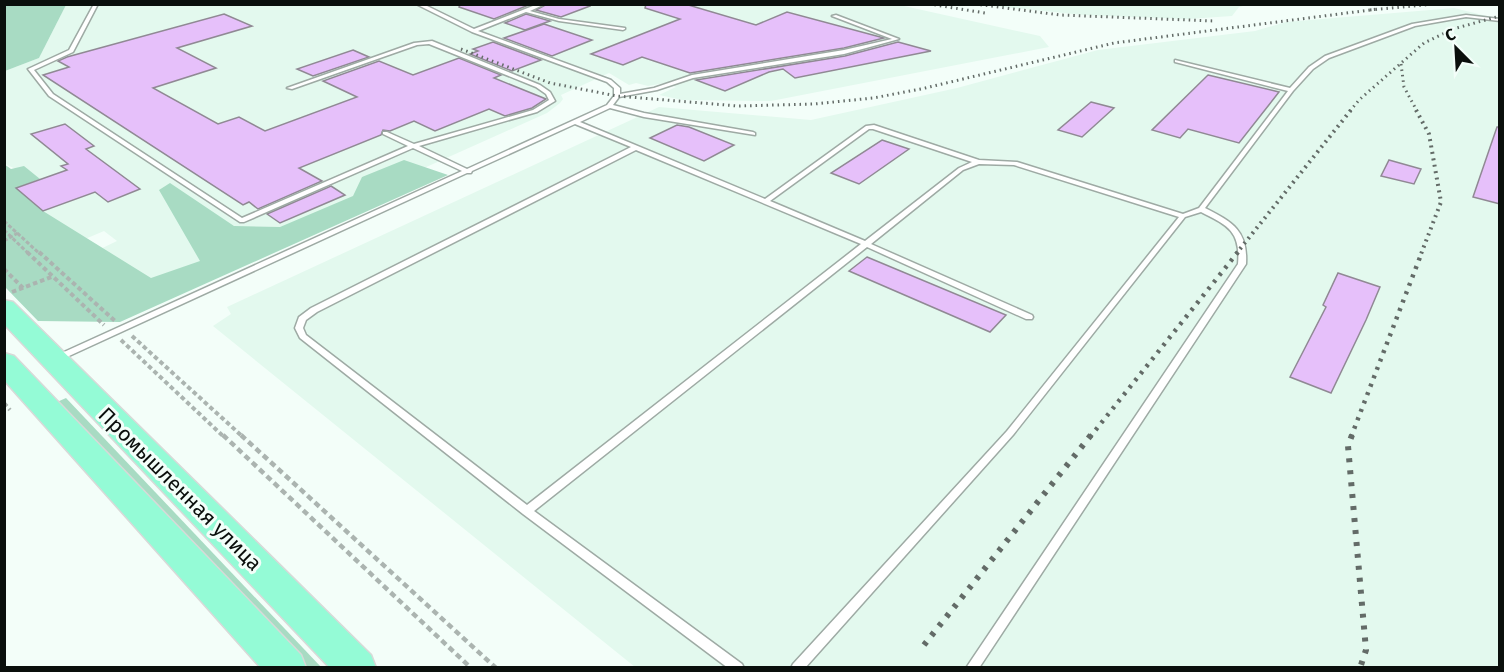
<svg xmlns="http://www.w3.org/2000/svg" width="1504" height="672" viewBox="0 0 1504 672" font-family="'Fira Sans',sans-serif">
  <rect width="100%" height="100%" fill="#f3fef9"/>
  <g fill="#e3f9ee">
    <path d="M 895,4 L 1040,36 L 1049,47 L 771,101 L 682,100 L 659,95 L 676,87 L 665,83 L 648,86 L 636,83 L 629,85 L 609,73 L 561,95 L 563,99 L 560,103 L 547,113 L 145,293 L 92,253 L 117,241 L 104,231 L 78,242 L 16,188 L 39,180 L 5,164 L 5,71 L 39,58 L 66,5 Z"/>
    <path d="M 983,5 L 1247,5 L 1239,7 L 1232,16 L 1188,19 L 1084,15 Z"/>
    <path d="M 1454,8 L 1499,19 L 1499,667 L 635,667 L 213,326 L 231,314 L 227,307 L 659,107 L 811,120 L 957,88 L 1098,50 L 1255,31 L 1286,22 Z"/>
  </g>
  <g fill="#a8dbc3">
    <path d="M 5,4 L 66,5 L 39,58 L 5,71 Z"/>
    <path d="M 404,160 L 448,175 L 120,322 L 38,321 L 5,287 L 4,164 L 11,169 L 24,166 L 40,179 L 16,188 L 43,211 L 151,278 L 200,261 L 159,190 L 170,183 L 234,226 L 280,227 L 353,196 L 362,177 Z"/>
    <path d="M 66,398 L 321,667 L 303,667 L 57,402 Z"/>
  </g>
  <g fill="#e6c0fa" stroke="#908994" stroke-width="1.5">
    <path d="M 460,4 L 531,4 L 494,19 L 459,7 Z"/>
    <path d="M 547,4 L 589,4 L 590,6 L 561,17 L 536,10 Z"/>
    <path d="M 646,4 L 685,4 L 756,25 L 787,12 L 884,38 L 844,48 L 690,73 L 642,57 L 623,65 L 591,54 L 680,19 L 645,8 Z"/>
    <path d="M 224,14 L 252,26 L 177,48 L 216,68 L 153,88 L 218,124 L 239,117 L 265,131 L 357,97 L 323,81 L 379,61 L 413,75 L 459,58 L 501,75 L 494,78 L 546,99 L 532,108 L 505,116 L 489,109 L 435,131 L 414,121 L 390,131 L 383,130 L 381,135 L 299,168 L 322,181 L 258,209 L 249,202 L 243,205 L 43,75 L 69,67 L 58,61 L 67,57 Z"/>
    <path d="M 526,14 L 550,21 L 525,30 L 505,23 Z"/>
    <path d="M 544,24 L 592,40 L 552,56 L 504,38 Z"/>
    <path d="M 493,42 L 541,60 L 512,71 L 470,54 L 478,51 L 473,49 Z"/>
    <path d="M 898,42 L 931,51 L 795,78 L 783,69 L 769,72 L 725,91 L 696,80 L 845,56 Z"/>
    <path d="M 353,50 L 369,57 L 313,76 L 297,69 Z"/>
    <path d="M 1208,75 L 1279,92 L 1239,143 L 1188,129 L 1180,138 L 1152,130 Z"/>
    <path d="M 1091,102 L 1114,108 L 1082,137 L 1058,130 Z"/>
    <path d="M 65,124 L 94,146 L 86,149 L 140,189 L 108,202 L 95,192 L 43,211 L 16,188 L 67,170 L 61,166 L 68,164 L 31,134 Z"/>
    <path d="M 677,125 L 689,127 L 734,145 L 704,161 L 650,138 Z"/>
    <path d="M 1497,127 L 1500,127 L 1500,204 L 1473,197 Z"/>
    <path d="M 882,140 L 909,149 L 859,184 L 831,173 Z"/>
    <path d="M 1389,160 L 1421,169 L 1414,184 L 1381,176 Z"/>
    <path d="M 331,186 L 345,195 L 280,223 L 267,214 Z"/>
    <path d="M 867,257 L 1006,315 L 990,332 L 849,271 Z"/>
    <path d="M 1338,273 L 1380,287 L 1366,320 L 1331,393 L 1290,377 L 1326,307 L 1323,305 Z"/>
  </g>
  <g fill="none" stroke-linecap="round" stroke-linejoin="round">
    <g stroke="#9eaaa4" stroke-width="3">
      <path id="service" d="M 94,4 L 98,4 L 73,52 L 34,70 L 53,94 L 242,218 L 408,146 L 383,134 L 383,132 L 387,132 L 414,144 L 533,110 L 549,100 L 546,94 L 536,87 L 429,44 L 417,45 L 292,89 L 287,88 L 414,43 L 432,41 L 540,85 L 550,92 L 555,101 L 537,112 L 419,146 L 467,169 L 607,105 L 614,96 L 614,88 L 607,82 L 472,32 L 416,4 L 423,4 L 474,29 L 538,4 L 545,4 L 530,11 L 559,19 L 625,28 L 625,29 L 623,30 L 559,21 L 526,12 L 478,31 L 611,80 L 620,88 L 620,94 L 654,88 L 692,75 L 844,50 L 892,39 L 832,16 L 836,15 L 899,39 L 844,54 L 693,78 L 657,90 L 619,97 L 613,105 L 644,113 L 753,132 L 755,133 L 755,135 L 644,117 L 610,108 L 580,122 L 765,199 L 866,126 L 874,125 L 979,160 L 1017,162 L 1183,214 L 1199,208 L 1288,91 L 1175,62 L 1175,60 L 1290,88 L 1309,67 L 1325,56 L 1412,24 L 1466,15 L 1500,19 L 1500,21 L 1466,17 L 1415,26 L 1329,58 L 1313,69 L 1293,91 L 1205,208 C 1232,222 1248,230 1246,264 L 979,668 L 966,668 L 1238,264 C 1241,231 1227,225 1201,212 L 1185,217 L 1013,435 L 805,668 L 791,668 L 793,664 L 1007,431 L 1179,217 L 1014,165 L 979,164 L 963,170 L 871,244 L 1032,315 L 1033,317 L 1032,319 L 1026,319 L 867,247 L 534,511 L 742,664 L 744,668 L 728,668 L 523,514 L 300,338 L 295,328 L 299,317 L 311,308 L 631,147 L 575,124 L 472,171 L 471,173 L 467,173 L 56,362 L 52,359 L 53,357 L 462,171 L 413,148 L 244,222 L 240,222 L 49,96 L 28,69 L 69,50 ZM 869,129 L 873,129 L 972,162 L 959,168 L 865,241 L 770,201 ZM 636,150 L 861,244 L 527,505 L 306,335 L 303,328 L 306,320 L 317,312 Z"/>
    </g>
    <g stroke="#d8d9d8" stroke-width="3">
      <g id="primary">
        <path d="M 4,300 L 13,302 L 371,655 L 376,668 L 330,668 L 4,324 Z"/>
        <path d="M 4,353 L 14,356 L 301,655 L 306,668 L 261,668 L 4,380 Z"/>
      </g>
    </g>
    <g stroke="#abb4b0" stroke-width="3" stroke-dasharray="4 2" stroke-linecap="butt">
      <path d="M 4,221 L 40,254"/>
      <path d="M 4,230 L 29,254"/>
      <path d="M 4,241 L 18,233"/>
    </g>
    <g stroke="#abb4b0" stroke-width="4" stroke-dasharray="4.5 3" stroke-linecap="butt">
      <path d="M 27,252 L 104,325"/>
      <path d="M 39,252 L 115,321"/>
      <path d="M 4,269 L 23,288"/>
      <path d="M 12,292 L 54,276"/>
      <path d="M 132,336 L 243,437"/>
      <path d="M 121,340 L 224,437"/>
      <path d="M 4,403 L 10,410"/>
    </g>
    <g stroke="#abb4b0" stroke-width="4.5" stroke-dasharray="6 4" stroke-linecap="butt">
      <path d="M 223,435 L 471,668"/>
      <path d="M 241,435 L 496,668"/>
    </g>
    <use href="#service" fill="#fff" fill-rule="evenodd"/>
    <use href="#primary" fill="#94fbd6" fill-rule="evenodd"/>
    <g stroke="#636b67" stroke-width="3" stroke-dasharray="1.5 4" stroke-linecap="butt">
      <path d="M 929,4 L 985,13"/>
      <path d="M 975,4 L 1060,15 L 1214,21"/>
      <path d="M 1370,10 L 1435,4"/>
      <path d="M 461,49 L 550,83 L 617,96 L 738,106 L 814,104 L 873,98 L 921,89 L 1114,43 L 1378,9"/>
      <path d="M 1401,64 L 1404,87 L 1417,111"/>
      <path d="M 1350,111 L 1359,100 L 1424,43 L 1453,29 L 1500,16"/>
    </g>
    <g stroke="#636b67" stroke-width="4" stroke-dasharray="2 4.5" stroke-linecap="butt">
      <path d="M 1416,110 L 1429,134 L 1441,202 L 1421,254"/>
      <path d="M 1236,254 L 1351,110"/>
    </g>
    <g stroke="#636b67" stroke-width="4.5" stroke-dasharray="3 6" stroke-linecap="butt">
      <path d="M 1090,437 L 1238,252"/>
      <path d="M 1351,437 L 1422,252"/>
    </g>
    <g stroke="#636b67" stroke-width="6" stroke-dasharray="4 8" stroke-linecap="butt">
      <path d="M 1352,435 L 1348,446 L 1366,650 L 1360,668"/>
      <path d="M 924,645 L 1091,435"/>
    </g>
  </g>
  <g text-anchor="middle" stroke-width="6" stroke-linejoin="round" paint-order="stroke">
    <g font-size="21" fill="#0a0f0c" stroke="#f3fef9">
      <text transform="translate(180 489) rotate(45)" y="7">Промышленная улица</text>
    </g>
  </g>
  <rect width="1504" height="672" fill="none" stroke="#0a0f0c" stroke-width="12"/>
  <g transform="translate(1456 48) rotate(336)" stroke="#f3fef9" stroke-width="4.5" paint-order="stroke">
  <path d="M0-4.5L10 22L0 15L-10 22Z" fill="#0a0f0c"/>
  <text y="-9" font-size="16" font-weight="bold" text-anchor="middle" fill="#0a0f0c">С</text>
  </g>
</svg>
